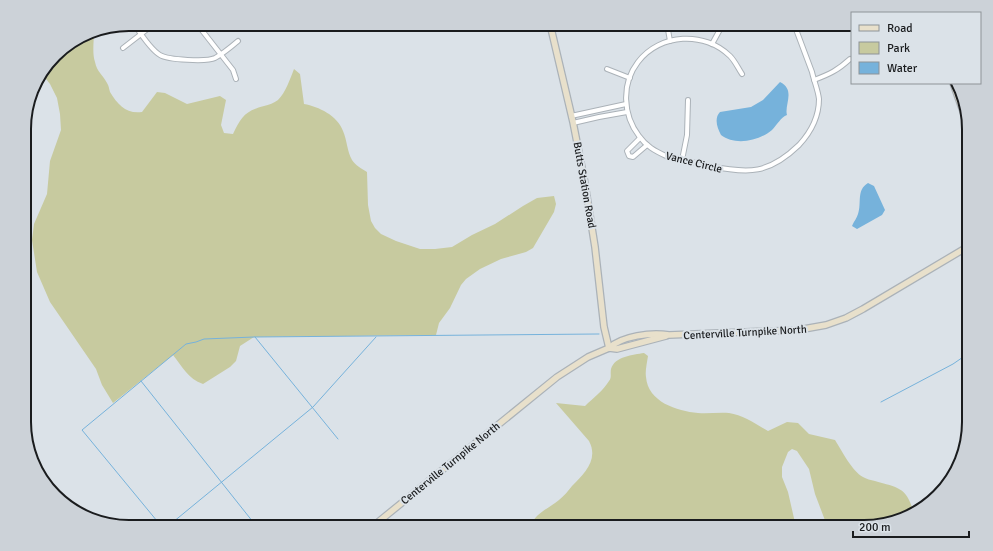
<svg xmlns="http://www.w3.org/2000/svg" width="993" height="551" viewBox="0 0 993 551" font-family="Signika,sans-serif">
  <rect width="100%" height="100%" fill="#dbe2e8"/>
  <g fill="#c7ca9f">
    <path d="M 94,31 C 94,41 92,53 95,62 C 97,72 103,75 107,83 C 109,86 109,89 110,92 C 118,105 126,114 142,112 L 157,92 L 165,93 L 187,104 L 220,96 L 226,100 L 221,125 L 224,133 L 233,134 C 241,117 245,111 264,106 C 269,105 274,103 278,100 C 286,92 290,79 294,69 L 300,74 L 304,104 C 319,107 337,115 343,131 C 347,140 347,151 352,160 C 355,165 362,169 367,172 L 368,205 L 371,221 L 375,228 L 381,234 L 396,241 L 420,249 L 435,249 L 452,247 L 472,235 L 495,224 L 523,206 L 537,198 L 554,196 L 556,204 L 554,212 L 533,248 L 526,252 L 501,259 L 480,269 L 466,279 L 461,285 L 450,308 L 439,323 L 436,335 L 254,337 L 240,346 L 236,361 L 230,367 L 203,384 C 188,379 182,366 173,355 L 113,403 L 102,385 L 96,369 L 50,302 L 37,272 L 32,240 L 34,224 L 47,194 L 50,161 L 61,130 L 60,114 L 57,98 L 50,84 L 42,74 L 60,50 L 89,32 Z"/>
    <path d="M 644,353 L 648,356 C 647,363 645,371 646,377 C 648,402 677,411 698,413 C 708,414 719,412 729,413 C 743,415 756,424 768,431 L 787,422 L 798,423 L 809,434 L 835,440 C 842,451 852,471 863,477 C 866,479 871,480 875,481 C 899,488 907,487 914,514 L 871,527 L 829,527 L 826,523 L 815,494 L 809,469 L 797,451 L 792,449 L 788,452 L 782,467 L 782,477 L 788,492 L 796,527 L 530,527 C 535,513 548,509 559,500 C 564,496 568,491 572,486 C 584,474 599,460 589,441 L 556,403 L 585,406 C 593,398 603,391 609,381 C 612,377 610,374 611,369 C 615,356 633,355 644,353 Z"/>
  </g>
  <g fill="#76b2db">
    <path d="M 780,82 C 796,90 784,105 787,115 C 781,117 777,125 772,130 C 759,141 735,146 721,135 C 717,128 714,118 720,112 L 751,107 L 763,100 Z"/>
    <path d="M 868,183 L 874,186 L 885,210 L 882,215 L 857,229 L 852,226 C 854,221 857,218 858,214 C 862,203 856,190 868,183 Z"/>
  </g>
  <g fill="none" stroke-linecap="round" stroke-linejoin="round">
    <g stroke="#76b2db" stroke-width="1">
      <path d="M 255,337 L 338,439"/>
      <path d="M 141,381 L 257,527"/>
      <path d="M 881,402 L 953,364 L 969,353"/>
      <path d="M 162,527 L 82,430 L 186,344 L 196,342 L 204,339 L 254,337 L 599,334"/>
      <path d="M 167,527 L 313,407 L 376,337"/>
    </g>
    <g stroke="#abb2b8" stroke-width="6">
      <g id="street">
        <path d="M 134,24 C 140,33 151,50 160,55 C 168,60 207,62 215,58 C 224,53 231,47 238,41"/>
        <path d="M 197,24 L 233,70 L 236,79"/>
        <path d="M 667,24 L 670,41"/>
        <path d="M 712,44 L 723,24"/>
        <path d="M 123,48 L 154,24"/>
        <path d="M 607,69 L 630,78"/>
        <path d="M 742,74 C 738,68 735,61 730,56 C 705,31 660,33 638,62 C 621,84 623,115 639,136 C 646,146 655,151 666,156 C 680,160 695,163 710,166 C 749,174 769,174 799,145 C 811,132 819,117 819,99 C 818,90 814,81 812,72 C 806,56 800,40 794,24"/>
        <path d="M 814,80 C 830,74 838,70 850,59"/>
        <path d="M 571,116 L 626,104"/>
        <path d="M 573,123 L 599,117 L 627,112"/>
        <path d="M 640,138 L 627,151 L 629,156 L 633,157 L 647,145"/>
        <path d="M 682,160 L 687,135 L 688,100"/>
      </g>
    </g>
    <g stroke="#abb2b8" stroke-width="8">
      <g id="secondary">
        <path d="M 550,24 L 573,122 L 584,178 L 595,247 L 604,327 L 609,348"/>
        <path d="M 953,83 L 969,128"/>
        <path d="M 609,348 C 622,336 651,332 669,335 L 798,330 L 826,325 L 846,318 L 863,309 L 969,246"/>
        <path d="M 372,527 L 557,377 L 588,357 L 609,348 L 617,349 L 666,336"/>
      </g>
    </g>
    <use href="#street" stroke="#fff" stroke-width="4"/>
    <use href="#secondary" stroke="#e8e0cb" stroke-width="5.5"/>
  </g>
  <g text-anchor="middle" stroke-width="4" stroke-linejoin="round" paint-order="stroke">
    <g font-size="11" fill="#1a1c1e" stroke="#dbe2e8">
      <text transform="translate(694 162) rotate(14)" y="4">Vance Circle</text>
      <text transform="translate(585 185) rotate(80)" y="4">Butts Station Road</text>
      <text transform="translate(745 332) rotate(-3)" y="4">Centerville Turnpike North</text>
      <text transform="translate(450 463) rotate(-39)" y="4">Centerville Turnpike North</text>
    </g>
  </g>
  <path d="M0 0H993V551H0ZM129 31H864A98 98 0 0 1 962 129V422A98 98 0 0 1 864 520H129A98 98 0 0 1 31 422V129A98 98 0 0 1 129 31Z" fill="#ccd2d8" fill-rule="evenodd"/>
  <path fill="none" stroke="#1a1c1e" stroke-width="2" d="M129 31H864A98 98 0 0 1 962 129V422A98 98 0 0 1 864 520H129A98 98 0 0 1 31 422V129A98 98 0 0 1 129 31Z"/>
  <rect x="851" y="12" width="130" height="72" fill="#dbe2e8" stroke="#8e9397"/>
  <rect x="859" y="25" width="20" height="6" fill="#e8e0cb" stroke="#8e9397"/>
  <text x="887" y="32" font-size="12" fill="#1a1c1e">Road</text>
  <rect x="859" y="42" width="20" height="12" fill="#c7ca9f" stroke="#8e9397"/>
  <text x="887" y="52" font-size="12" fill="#1a1c1e">Park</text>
  <rect x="859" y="62" width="20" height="12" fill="#76b2db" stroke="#8e9397"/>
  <text x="887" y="72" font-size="12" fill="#1a1c1e">Water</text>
  <path d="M853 531v6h116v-6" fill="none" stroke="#1a1c1e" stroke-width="2"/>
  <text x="859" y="531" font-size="12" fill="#1a1c1e" stroke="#dbe2e8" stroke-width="3" paint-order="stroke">200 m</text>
</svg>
